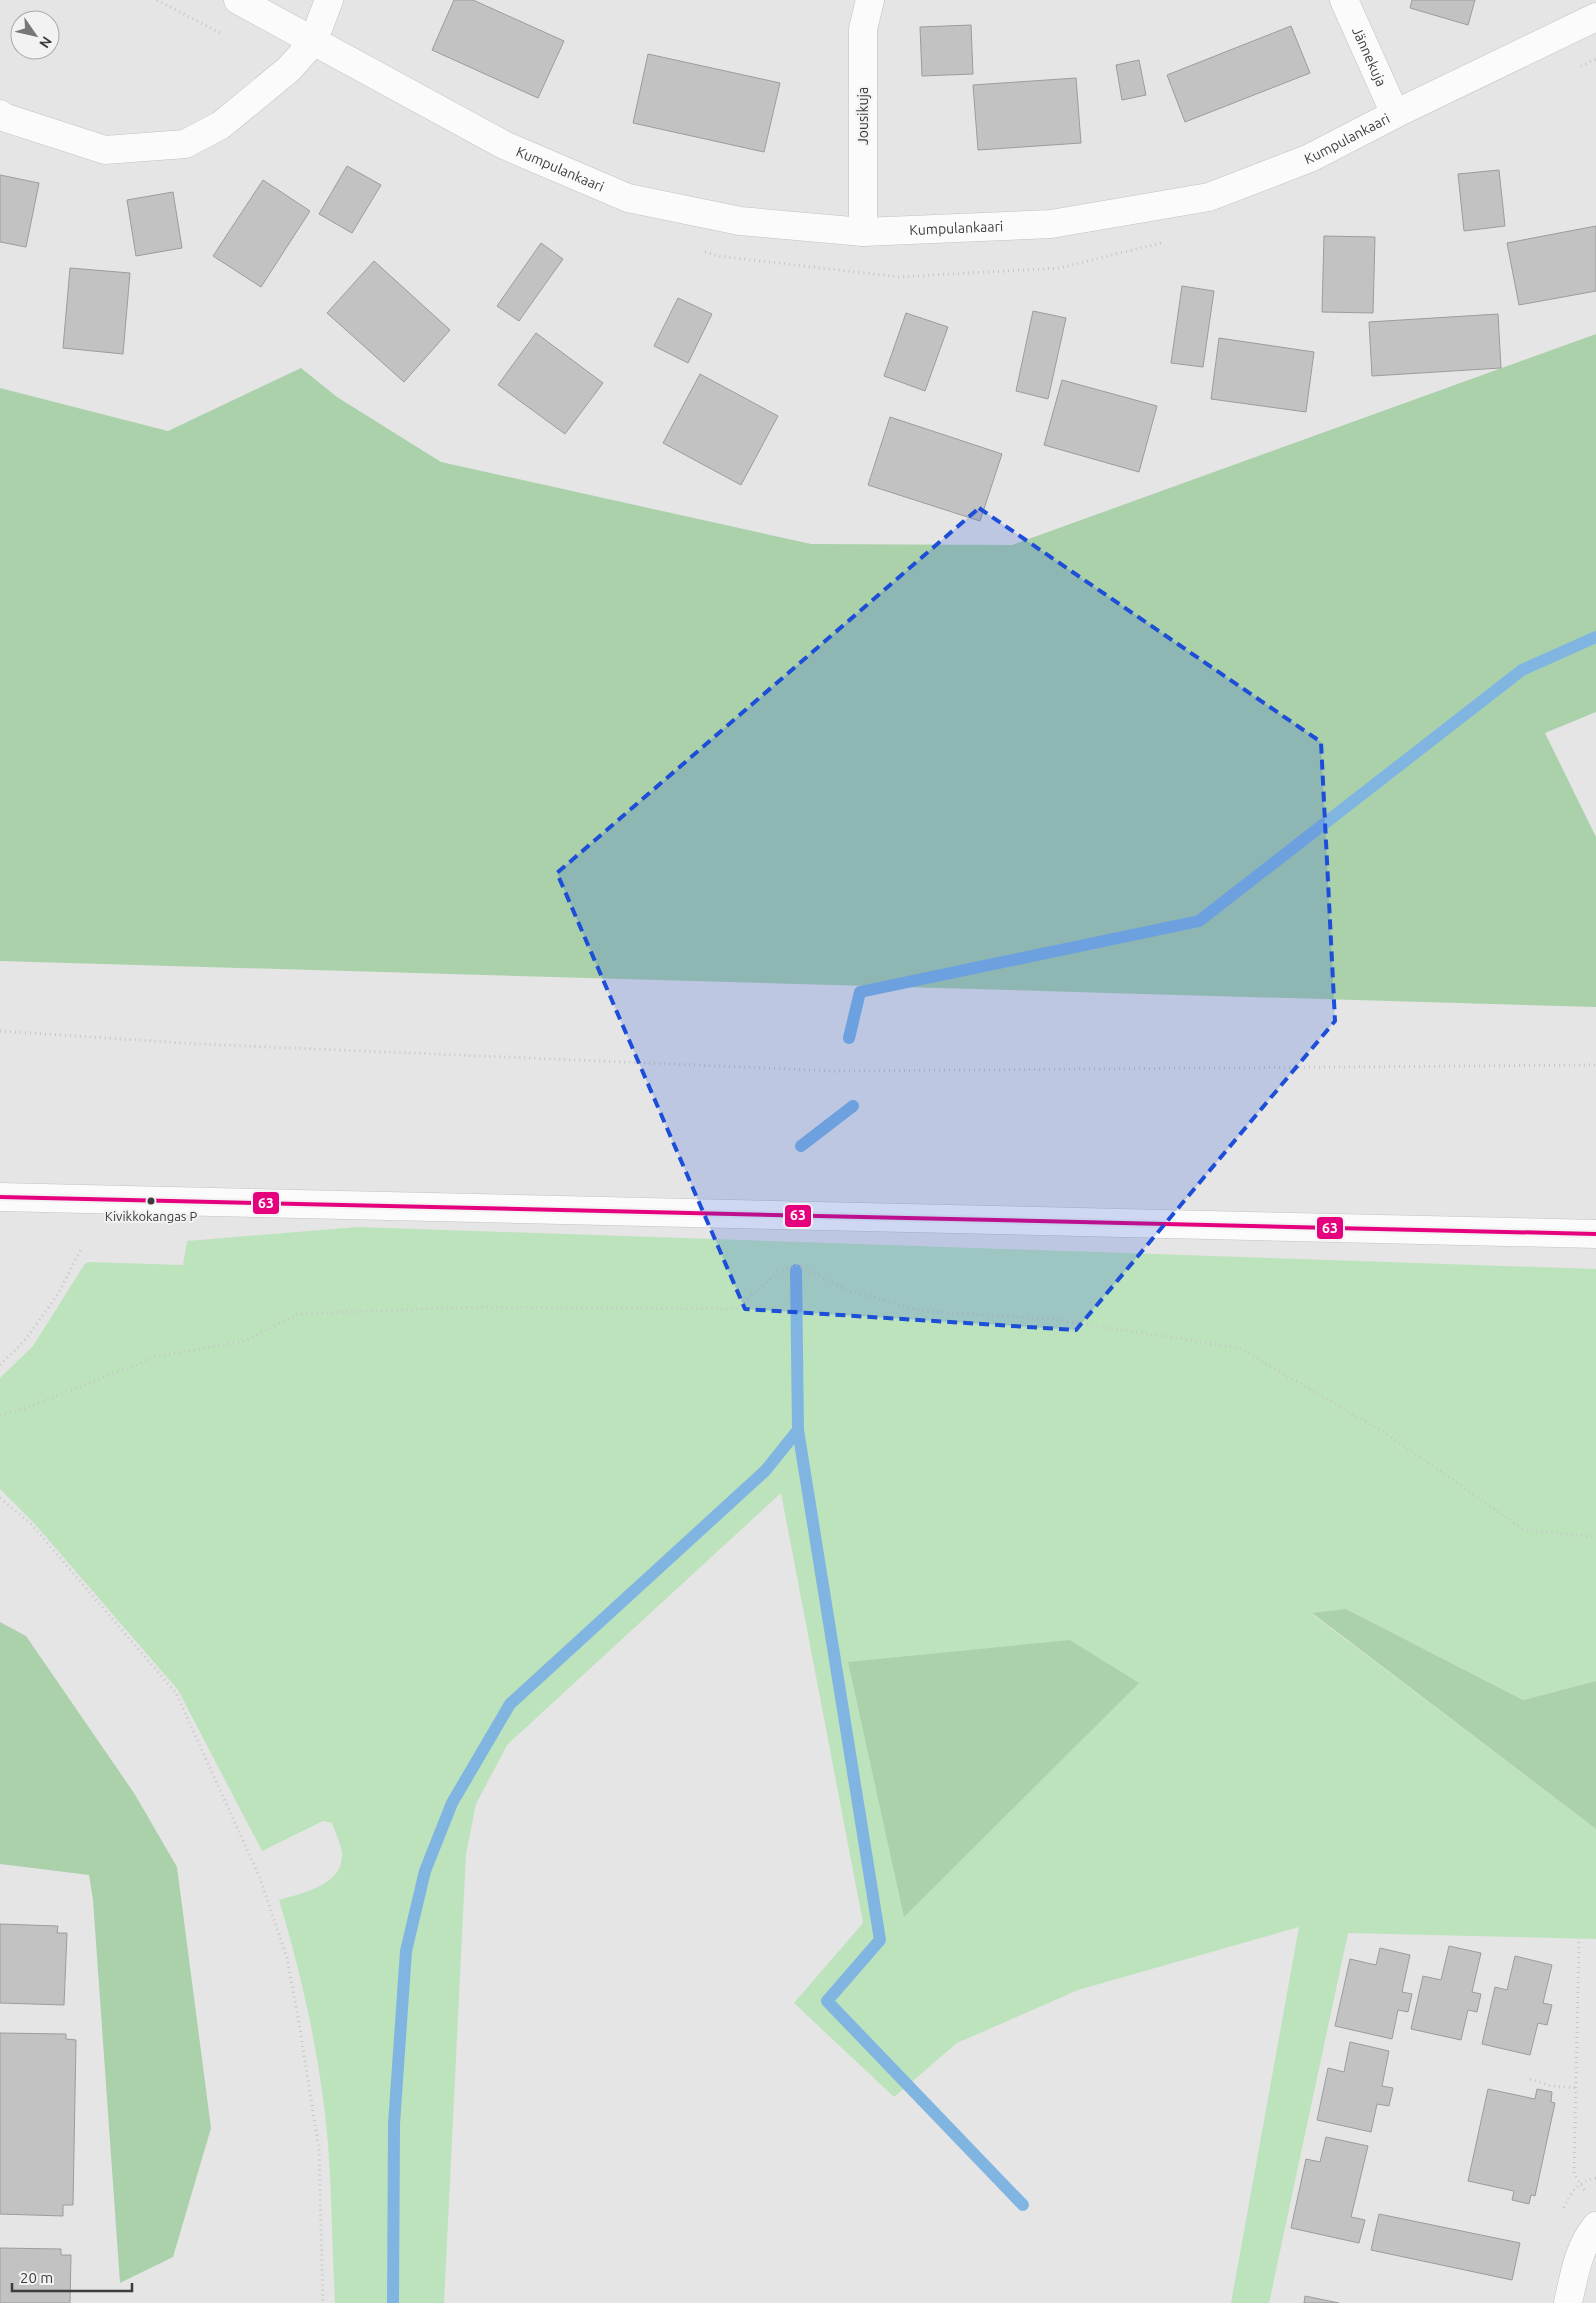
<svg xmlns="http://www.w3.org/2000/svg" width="1596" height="2303" viewBox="0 0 1596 2303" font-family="Ubuntu,sans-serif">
  <rect width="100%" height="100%" fill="#e5e5e5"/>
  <path fill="#bde3bc" d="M 358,1227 L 1596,1269 L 1596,1681 L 1523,1700 L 1346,1609 L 1312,1614 L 1596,1829 L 1596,1939 L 1348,1933 L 1269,2303 L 1231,2303 L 1299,1927 L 1078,1990 L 957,2043 L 894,2097 L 794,2003 L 863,1923 L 781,1493 L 507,1745 L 476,1804 L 466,1854 L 444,2303 L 335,2303 C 332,2250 332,2197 328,2144 C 321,2061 303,1980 279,1900 C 302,1893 340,1886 342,1857 C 343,1847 335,1833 332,1823 L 323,1821 L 262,1851 L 178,1690 L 34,1523 L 0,1489 L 0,1378 L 33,1346 L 84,1265 L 88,1262 L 183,1265 L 187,1241 Z"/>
  <g fill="#abd1ab">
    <path d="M 1596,334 L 1596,712 L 1545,733 L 1596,837 L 1596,1007 L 0,961 L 0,388 L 168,431 L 301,368 L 337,397 L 441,462 L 811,544 L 1012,545 Z"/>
    <path d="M 1346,1609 L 1523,1700 L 1596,1681 L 1596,1829 L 1312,1613 Z"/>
    <path d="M 0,1622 L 26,1636 L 134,1793 L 177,1867 L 211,2128 L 173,2257 L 120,2283 L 93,1900 L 89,1875 L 0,1864 Z"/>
    <path d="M 1070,1640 L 1139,1683 L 904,1917 L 848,1662 Z"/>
  </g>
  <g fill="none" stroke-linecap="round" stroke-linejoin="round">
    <g stroke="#80b5e2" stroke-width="12">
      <path d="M 849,1038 L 860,992 L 1199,921 L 1522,670 L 1596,637"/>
      <path d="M 801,1146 L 853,1106"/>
      <path d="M 798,1430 L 880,1940 L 827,2001 L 1023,2205"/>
      <path d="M 393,2303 L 394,2124 L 406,1951 L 425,1871 L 452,1803 L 510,1704 L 765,1471 L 798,1430 L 796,1270"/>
    </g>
  </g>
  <g fill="#c2c2c2" stroke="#9d9c9d">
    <path d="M 454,0 L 473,0 L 564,41 L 538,98 L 432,50 Z"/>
    <path d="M 1412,0 L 1475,0 L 1468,25 L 1410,8 Z"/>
    <path d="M 971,25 L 973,74 L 922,76 L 920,27 Z"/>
    <path d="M 1291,26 L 1310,73 L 1185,122 L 1167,75 Z"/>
    <path d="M 648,54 L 780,83 L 764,152 L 633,123 Z"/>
    <path d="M 1139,60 L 1146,95 L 1122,100 L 1116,65 Z"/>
    <path d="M 1076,78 L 1081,143 L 978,150 L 973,85 Z"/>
    <path d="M 347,166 L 381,185 L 352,233 L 319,214 Z"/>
    <path d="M 1499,170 L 1505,226 L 1464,231 L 1458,174 Z"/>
    <path d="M 0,175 L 39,183 L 26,247 L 0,242 Z"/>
    <path d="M 263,180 L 310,211 L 261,287 L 213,256 Z"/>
    <path d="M 173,192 L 182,248 L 136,256 L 127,200 Z"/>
    <path d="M 1596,226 L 1596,291 L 1519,305 L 1507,243 Z"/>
    <path d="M 1324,236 L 1375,237 L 1373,313 L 1322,312 Z"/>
    <path d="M 541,243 L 563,259 L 519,321 L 497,306 Z"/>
    <path d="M 374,261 L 450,330 L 404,382 L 327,313 Z"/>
    <path d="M 70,268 L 130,273 L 123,354 L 63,348 Z"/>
    <path d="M 1182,286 L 1214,291 L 1203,367 L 1171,363 Z"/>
    <path d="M 678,298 L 712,314 L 688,363 L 654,346 Z"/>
    <path d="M 1033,311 L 1066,318 L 1048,399 L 1016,391 Z"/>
    <path d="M 906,313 L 948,327 L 925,391 L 884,376 Z"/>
    <path d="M 1498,314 L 1501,368 L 1372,376 L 1369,322 Z"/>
    <path d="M 536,333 L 603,383 L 565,434 L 498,385 Z"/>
    <path d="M 1219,338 L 1314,352 L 1306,412 L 1211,399 Z"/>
    <path d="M 700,374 L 778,416 L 741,485 L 663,443 Z"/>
    <path d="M 1062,380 L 1157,406 L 1139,472 L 1044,445 Z"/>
    <path d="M 890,417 L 1002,454 L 980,521 L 868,485 Z"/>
    <path d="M 0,1924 L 58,1926 L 57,1933 L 67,1933 L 64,2005 L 0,2003 Z"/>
    <path d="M 1449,1946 L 1481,1953 L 1472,1992 L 1481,1994 L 1477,2012 L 1468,2010 L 1461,2040 L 1411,2029 L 1423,1976 L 1441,1980 Z"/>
    <path d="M 1380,1948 L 1410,1955 L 1402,1992 L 1412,1994 L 1408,2012 L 1398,2010 L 1392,2039 L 1335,2026 L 1350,1959 L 1376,1965 Z"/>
    <path d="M 1515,1956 L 1552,1965 L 1543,2003 L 1552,2005 L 1547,2025 L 1538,2023 L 1530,2055 L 1482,2044 L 1495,1987 L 1507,1990 Z"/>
    <path d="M 0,2033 L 66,2034 L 66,2039 L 76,2040 L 73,2205 L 63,2205 L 63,2216 L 0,2214 Z"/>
    <path d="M 1350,2042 L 1389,2051 L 1382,2086 L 1393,2088 L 1389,2106 L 1377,2104 L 1371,2132 L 1317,2120 L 1328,2068 L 1344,2072 Z"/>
    <path d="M 1488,2089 L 1535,2099 L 1537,2089 L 1552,2092 L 1551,2102 L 1555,2103 L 1535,2196 L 1531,2195 L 1529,2204 L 1512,2200 L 1514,2191 L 1468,2181 Z"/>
    <path d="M 1326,2137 L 1368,2146 L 1351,2217 L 1365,2220 L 1359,2243 L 1291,2228 L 1306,2159 L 1320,2162 Z"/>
    <path d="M 1379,2214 L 1520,2243 L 1512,2280 L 1371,2250 Z"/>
    <path d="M 0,2248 L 61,2249 L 61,2255 L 71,2255 L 70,2303 L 0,2303 Z"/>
    <path d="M 1305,2296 L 1339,2303 L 1304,2303 Z"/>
  </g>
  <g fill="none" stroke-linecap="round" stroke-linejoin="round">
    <g stroke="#c2c2c2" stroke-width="29">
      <g id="minor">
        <path id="s1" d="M 238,0 L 504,145 L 628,198 L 740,221 L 863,232 L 1051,224 L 1209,197 L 1310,158 L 1395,114 L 1596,17"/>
        <path id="s2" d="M 1344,0 L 1395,114"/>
        <path d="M 0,114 L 3,117 L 105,150 L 185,144 L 221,125 L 289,69 L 313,42 L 329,0"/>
        <path d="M 863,232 L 863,29 L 870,0"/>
        <path d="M 1568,2303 C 1574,2276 1578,2248 1596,2226"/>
      </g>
    </g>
    <g stroke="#c2c2c2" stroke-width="29">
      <path id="tertiary" d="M 0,1197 L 1596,1234"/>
    </g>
    <g stroke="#c6c6c6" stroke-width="3" stroke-dasharray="1 4" stroke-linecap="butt">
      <path d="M 157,0 L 222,34"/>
      <path d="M 1581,66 L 1596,59"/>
      <path d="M 705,252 L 718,256 L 899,277 L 1060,268 L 1161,243"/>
      <path d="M 0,1031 L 199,1044 L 835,1071 L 1596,1065"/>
      <path d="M 0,1365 L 25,1340 L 58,1294 L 81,1249"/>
      <path d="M 0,1415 L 24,1409 L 155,1357 L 244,1341 L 298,1314 L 475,1307 L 736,1309 L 778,1272 L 796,1265 L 851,1291 L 922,1311 L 1052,1319 L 1239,1348 L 1387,1434 L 1524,1530 L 1596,1537"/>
      <path d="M 0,1498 L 31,1524 L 176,1693 L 260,1878 L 287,1958 L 300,2029 L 319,2150 L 323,2303"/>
      <path d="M 1579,1942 L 1574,2174 L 1586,2193"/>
      <path d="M 1530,2079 L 1551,2086 L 1577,2088"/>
      <path d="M 1564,2208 C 1570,2192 1579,2181 1596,2178"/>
    </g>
    <use href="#minor" stroke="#fbfbfb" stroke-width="28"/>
    <use href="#tertiary" stroke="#fbfbfb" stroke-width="28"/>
    <g stroke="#f2f2f3" stroke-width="8">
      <path id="bus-1" d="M 0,1197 L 1596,1234"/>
    </g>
    <use href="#bus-1" stroke="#e5007d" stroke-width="4"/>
  </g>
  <path fill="#1d4ed8" fill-opacity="0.2" stroke="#1d4ed8" stroke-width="4" stroke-dasharray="10 6" stroke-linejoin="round" d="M 979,508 L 1321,742 L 1335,1021 L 1076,1330 L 745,1309 L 557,873 Z"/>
  <circle fill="#3c3c3c" stroke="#f2f2f3" stroke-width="2" cx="151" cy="1201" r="4.5"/>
  <g text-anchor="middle" stroke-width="4" stroke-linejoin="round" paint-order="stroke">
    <g font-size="13" fill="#3c3c3c" stroke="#f2f2f3">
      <text x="151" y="1221">Kivikkokangas P</text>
    </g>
    <g font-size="14" fill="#3c3c3c" stroke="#f2f2f3">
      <text dy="5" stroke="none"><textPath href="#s2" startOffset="62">Jännekuja</textPath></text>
      <text transform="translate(863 116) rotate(-90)" y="5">Jousikuja</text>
      <text dy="5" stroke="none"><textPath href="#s1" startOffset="1174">Kumpulankaari</textPath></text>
      <text dy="5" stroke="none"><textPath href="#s1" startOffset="364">Kumpulankaari</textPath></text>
      <text dy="5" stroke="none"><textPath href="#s1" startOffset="769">Kumpulankaari</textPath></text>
    </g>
  </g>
  <g stroke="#f2f2f3" stroke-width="2">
    <rect x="252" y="1191" width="28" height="24" rx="5" fill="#e5007d"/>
    <rect x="784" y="1204" width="28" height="24" rx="5" fill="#e5007d"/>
    <rect x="1316" y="1216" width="28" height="24" rx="5" fill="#e5007d"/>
  </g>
  <g font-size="14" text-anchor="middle" font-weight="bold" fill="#fff">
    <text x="266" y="1208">63</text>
    <text x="798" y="1220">63</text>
    <text x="1330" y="1233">63</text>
  </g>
  <g transform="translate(35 35) rotate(124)"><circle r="24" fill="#f2f2f3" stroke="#a9a9aa"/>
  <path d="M0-4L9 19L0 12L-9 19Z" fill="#777777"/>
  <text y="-8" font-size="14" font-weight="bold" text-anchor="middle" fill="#3c3c3c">N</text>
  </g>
  <path d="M12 2283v8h120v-8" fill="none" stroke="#3c3c3c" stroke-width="2.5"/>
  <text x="20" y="2283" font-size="15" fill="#3c3c3c" stroke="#f2f2f3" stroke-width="4" paint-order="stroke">20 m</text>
</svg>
